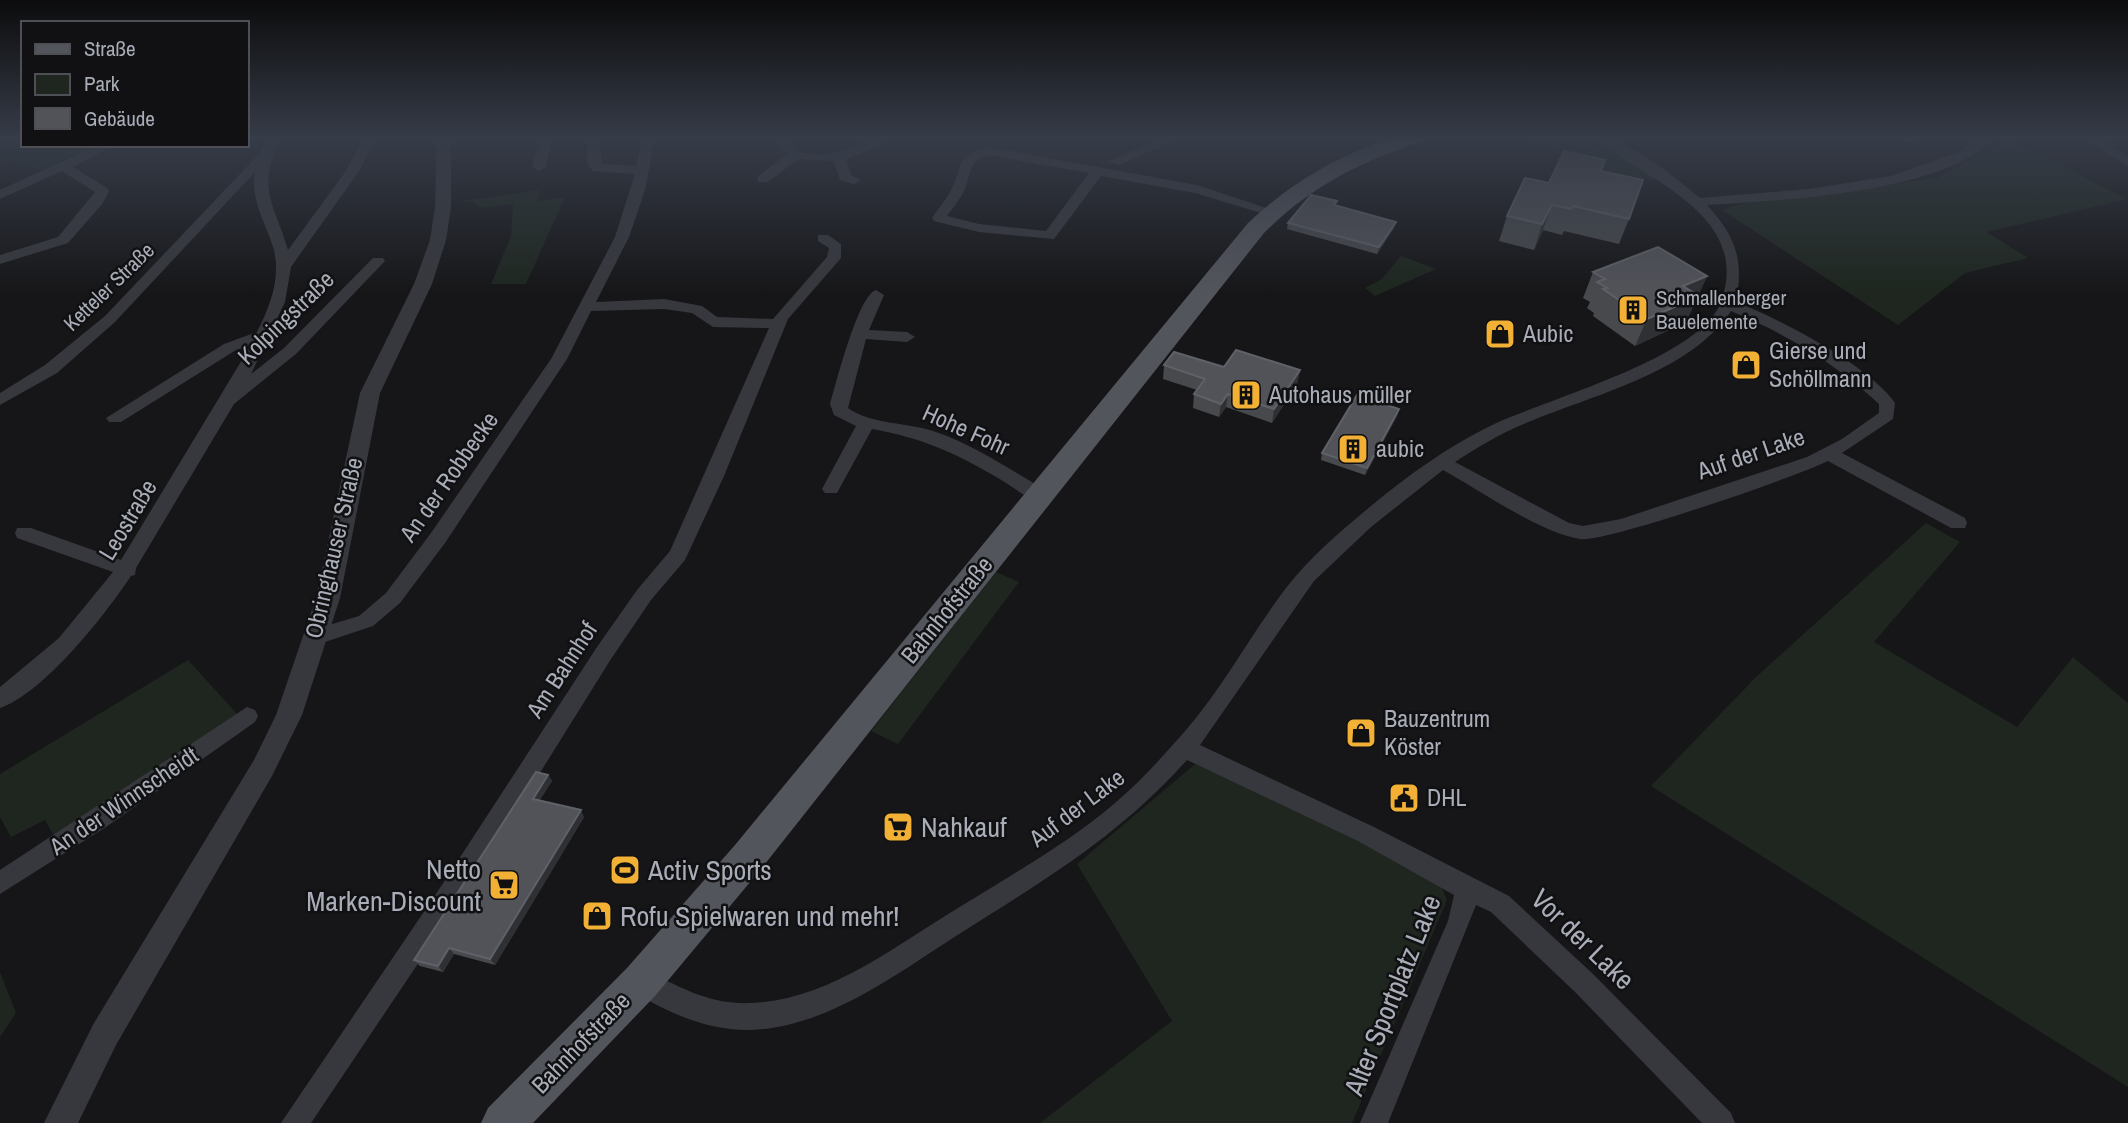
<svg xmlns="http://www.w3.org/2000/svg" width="2128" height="1123" viewBox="0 0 2128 1123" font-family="'Archivo Narrow',sans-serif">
  <rect width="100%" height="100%" fill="#161618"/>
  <g fill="#1e261f">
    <path d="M 0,137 L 23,137 L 23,145 L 96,145 L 41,170 L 12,161 L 0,166 Z"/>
    <path d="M 1516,137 L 1585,137 L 1663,179 C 1619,186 1557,153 1516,137 Z"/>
    <path d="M 2005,137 L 2127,199 L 1987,232 L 2028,258 L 1965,273 L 1898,325 L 1722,210 L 1740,204 L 1937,178 L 1992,148 Z"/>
    <path d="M 539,190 L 538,201 L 565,197 L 526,284 L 491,284 L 511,236 L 513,204 L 480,208 L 474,202 L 462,201 Z"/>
    <path d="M 1401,256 L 1436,269 L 1375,296 L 1365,288 L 1382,279 Z"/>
    <path d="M 1926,523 L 1960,542 L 1874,642 L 2017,727 L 2073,657 L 2128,703 L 2128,1087 L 1651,786 L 1755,678 Z"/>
    <path d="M 996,572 L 1019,582 L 898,744 L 871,731 Z"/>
    <path d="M 188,660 L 238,715 L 56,840 L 45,820 L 11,837 L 0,817 L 0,774 Z"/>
    <path d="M 1195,764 L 1360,839 L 1440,883 L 1447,900 L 1352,1123 L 1040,1123 L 1172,1021 L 1077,864 Z"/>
    <path d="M 0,972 L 16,1013 L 0,1037 Z"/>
  </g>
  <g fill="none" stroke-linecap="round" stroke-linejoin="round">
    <g fill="#37383d" fill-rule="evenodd">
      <path d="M 268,137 L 280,137 C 257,193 273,199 288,250 L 346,171 L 364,137 L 376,137 L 359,171 L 291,267 L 285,302 L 251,374 L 284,348 L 373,258 L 383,258 L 385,261 L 296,354 L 234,404 L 136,568 L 135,575 L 131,576 C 105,615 44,693 0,708 L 0,687 L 59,638 L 113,572 L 17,538 L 15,533 L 17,528 L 31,528 L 121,560 L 251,345 L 236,350 L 121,422 L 109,422 L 106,418 L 224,344 L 257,332 C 270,306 282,276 273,247 C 265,221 250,200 255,172 L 115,322 L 57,373 L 0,405 L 0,393 L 45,365 L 105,316 L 260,153 Z"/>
      <path d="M 540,137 L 552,137 L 546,167 L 539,171 L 532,167 Z"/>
      <path d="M 587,137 L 599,137 L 602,164 L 636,166 L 643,137 L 655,137 L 645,190 L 629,237 L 596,302 L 664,299 L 702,306 L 717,317 L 773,319 L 827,257 L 829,248 L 818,241 L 818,235 L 828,235 L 841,244 L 841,258 L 788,319 L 724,476 L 685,560 L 651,600 L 611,659 L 460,901 L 311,1123 L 281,1123 L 442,885 L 597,647 L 637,590 L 670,551 L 769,328 L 713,327 L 692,313 L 664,309 L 591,311 L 567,359 L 445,543 L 400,603 L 373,626 L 316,645 L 309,643 L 306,637 L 309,631 L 359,616 L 386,593 L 431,533 L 551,359 L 615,237 L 635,174 L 593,171 L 587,163 Z"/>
      <path d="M 772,137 L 784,137 C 814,178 856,137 889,137 L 878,147 L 846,159 L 851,175 L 861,180 L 854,184 L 840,180 L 834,161 L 798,159 L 768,182 L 758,182 L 758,176 L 787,154 Z"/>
      <path d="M 1166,137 L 1183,137 L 1119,165 L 1107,162 Z"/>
      <path d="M 1593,137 C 1627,137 1673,176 1700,198 L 1809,189 L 1891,176 L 1959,152 L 1981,137 L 1995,137 C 1943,194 1782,200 1707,205 C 1736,237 1744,259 1736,302 C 1780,319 1869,365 1895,403 L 1893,419 L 1842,453 L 1965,518 L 1967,523 L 1965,528 L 1951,528 L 1828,461 C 1798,476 1606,543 1580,539 C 1541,533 1479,490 1443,470 L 1371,527 L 1314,581 L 1200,745 L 1374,827 L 1509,896 L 1593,974 L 1731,1113 L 1735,1123 L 1702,1123 L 1575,992 L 1491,912 L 1476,905 L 1388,1123 L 1360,1123 L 1448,921 L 1454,895 L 1358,841 L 1187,760 C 1118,837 1043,881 956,936 C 895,975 827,1027 751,1030 C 708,1031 668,1013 632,991 L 628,982 L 632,973 L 641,969 C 681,986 706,1005 752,1003 C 828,1000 895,946 958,908 C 1011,875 1067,844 1115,803 C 1141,781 1164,755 1186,730 C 1224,686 1251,634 1286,588 C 1310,557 1341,531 1371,506 C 1407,476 1446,448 1488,427 C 1542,400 1700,359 1721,302 C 1753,213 1642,179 1593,137 ZM 1731,311 C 1783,332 1838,365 1879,404 L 1879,413 L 1842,439 L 1807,457 L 1621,519 L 1583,526 L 1569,523 L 1455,462 C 1478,447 1501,433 1526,423 C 1592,395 1690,373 1731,311 Z"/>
      <path d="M 2080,137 L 2095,137 L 2128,156 L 2128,166 Z"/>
      <path d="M 98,145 L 115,145 L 73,167 L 107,188 L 109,191 L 103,203 L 68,243 L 0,264 L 0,255 L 58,237 L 95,192 L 62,171 L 0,199 L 0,190 Z"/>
      <path d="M 987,147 L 1197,185 L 1278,212 L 1271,216 L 1195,193 L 1101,176 L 1054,239 L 979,232 L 934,221 L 932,218 C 938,209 946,200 951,190 C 964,166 954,156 987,147 ZM 988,155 L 1089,173 L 1046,231 L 979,224 L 947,216 C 953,207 963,196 966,186 C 971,171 970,160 988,155 Z"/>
      <path d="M 876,290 L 884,295 L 869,330 L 907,332 L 915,337 L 907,342 L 866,339 L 848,408 C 872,425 908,422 936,432 C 976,446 1011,470 1047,491 L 1050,495 L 1047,499 C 1033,504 1016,489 1003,481 C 958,454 923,438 872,429 L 837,493 L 825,493 L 822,489 L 856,426 L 834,415 L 830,404 C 836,384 858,295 876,290 Z"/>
      <path d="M 247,707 L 255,710 L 258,716 L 255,722 L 106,827 L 0,894 L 0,870 Z"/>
    </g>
    <path fill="#37383d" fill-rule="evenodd" d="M 437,137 L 451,137 L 451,207 L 446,240 L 432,284 L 380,393 L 340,598 L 302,715 L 272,776 L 116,1045 L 78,1123 L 44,1123 L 94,1023 L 254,760 L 276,715 L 316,598 L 360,393 L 414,284 L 430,240 L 435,207 Z"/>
    <path fill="#53555c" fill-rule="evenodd" d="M 1396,137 L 1426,137 L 1423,141 C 1361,161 1310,187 1264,233 L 761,869 L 655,996 L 533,1123 L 481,1123 L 488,1108 L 627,968 L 735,845 L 1248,223 C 1292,182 1338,155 1396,137 Z"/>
  </g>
  <g fill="#47494d">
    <path d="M 1899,137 L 1922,137 L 1917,140 L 1905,141 Z"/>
    <path d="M 1601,171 L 1629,219 L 1619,244 L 1564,231 L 1562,235 L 1543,230 L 1534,250 L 1499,241 L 1507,216 Z"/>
    <path d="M 1288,223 L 1394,228 L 1377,254 L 1287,229 Z"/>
    <path d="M 1593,272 L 1707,276 L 1686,322 L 1635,346 L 1593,316 L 1594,313 L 1587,308 L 1590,302 L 1583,298 Z"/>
    <path d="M 1164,365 L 1224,367 L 1300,370 L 1297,384 L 1272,423 L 1226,407 L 1219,417 L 1193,408 L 1194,394 L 1197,390 L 1163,379 Z"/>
    <path d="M 1399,409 L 1397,416 L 1365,475 L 1321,460 L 1322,453 Z"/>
    <path d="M 548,775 L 552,781 L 539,801 L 584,817 L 495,965 L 454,954 L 443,972 L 420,966 L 414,960 Z"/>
  </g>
  <g fill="#2f3033">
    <path d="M 1552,205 L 1543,230 L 1534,250 L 1542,224 Z"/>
    <path d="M 1396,222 L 1394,228 L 1377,254 L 1379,247 Z"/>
    <path d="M 1707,276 L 1686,322 L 1635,346 L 1647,319 L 1683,286 Z"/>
    <path d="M 1300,370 L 1297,384 L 1272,423 L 1274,409 Z"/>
    <path d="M 1228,394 L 1226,407 L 1219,417 L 1221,404 Z"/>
    <path d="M 1399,409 L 1397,416 L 1365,475 L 1367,468 Z"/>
    <path d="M 548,775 L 552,781 L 536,805 L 533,799 Z"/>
    <path d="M 581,810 L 584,817 L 495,965 L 490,959 Z"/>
    <path d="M 449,948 L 454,954 L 443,972 L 438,966 Z"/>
  </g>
  <g fill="#525359" stroke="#5f6168" stroke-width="2">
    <path d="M 1564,151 L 1605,160 L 1601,171 L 1643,180 L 1629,219 L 1573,206 L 1571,209 L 1552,205 L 1542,224 L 1507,216 L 1525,178 L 1549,183 Z"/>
    <path d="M 1311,195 L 1337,201 L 1334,205 L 1396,222 L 1379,247 L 1288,223 Z"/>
    <path d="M 1658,247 L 1707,276 L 1683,286 L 1699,296 L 1647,319 L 1603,289 L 1607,288 L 1597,282 L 1605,279 L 1593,272 Z"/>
    <path d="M 1236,350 L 1300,370 L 1274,409 L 1228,394 L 1221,404 L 1194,394 L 1205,379 L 1164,365 L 1174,352 L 1224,367 Z"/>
    <path d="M 1357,395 L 1399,409 L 1367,468 L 1322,453 Z"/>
    <path d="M 536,772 L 548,775 L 533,799 L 581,810 L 490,959 L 449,948 L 438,966 L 414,960 Z"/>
  </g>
  <linearGradient id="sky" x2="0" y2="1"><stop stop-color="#0c0c0d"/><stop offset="0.47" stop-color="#363c48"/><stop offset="1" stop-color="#363c48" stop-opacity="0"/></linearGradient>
  <rect width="2128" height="294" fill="url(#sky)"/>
  <defs>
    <g id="building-square" transform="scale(1.575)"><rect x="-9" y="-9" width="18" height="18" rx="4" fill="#f2b134" stroke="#111113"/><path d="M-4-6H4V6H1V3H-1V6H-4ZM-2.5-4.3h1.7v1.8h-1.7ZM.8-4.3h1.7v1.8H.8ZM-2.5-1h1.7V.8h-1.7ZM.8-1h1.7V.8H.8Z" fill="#111"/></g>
    <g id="shop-square" transform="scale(1.575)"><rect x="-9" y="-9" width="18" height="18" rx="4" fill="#f2b134" stroke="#111113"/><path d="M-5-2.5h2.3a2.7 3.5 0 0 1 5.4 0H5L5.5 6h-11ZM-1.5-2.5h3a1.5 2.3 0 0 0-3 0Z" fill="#111"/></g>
    <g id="civic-square" transform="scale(1.575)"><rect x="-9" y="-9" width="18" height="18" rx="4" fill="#f2b134" stroke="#111113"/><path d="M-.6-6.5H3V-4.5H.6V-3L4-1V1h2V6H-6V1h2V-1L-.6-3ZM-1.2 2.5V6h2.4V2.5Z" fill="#111"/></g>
    <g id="supermarket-square" transform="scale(1.575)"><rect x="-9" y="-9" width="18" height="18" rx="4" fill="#f2b134" stroke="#111113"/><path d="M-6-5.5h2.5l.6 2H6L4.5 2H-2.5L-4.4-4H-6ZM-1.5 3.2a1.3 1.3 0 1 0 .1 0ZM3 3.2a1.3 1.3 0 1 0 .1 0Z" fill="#111"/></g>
    <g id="stadium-square" transform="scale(1.575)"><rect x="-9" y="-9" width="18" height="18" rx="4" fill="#f2b134" stroke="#111113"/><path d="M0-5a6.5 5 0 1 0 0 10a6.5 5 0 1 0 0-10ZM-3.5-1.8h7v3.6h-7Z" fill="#111"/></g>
  </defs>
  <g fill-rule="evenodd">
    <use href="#building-square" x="1633" y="310"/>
    <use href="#shop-square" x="1500" y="334"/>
    <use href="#shop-square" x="1746" y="365"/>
    <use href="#building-square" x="1246" y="395"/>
    <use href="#building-square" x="1353" y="449"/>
    <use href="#shop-square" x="1361" y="733"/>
    <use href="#civic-square" x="1404" y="798"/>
    <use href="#supermarket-square" x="898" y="827"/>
    <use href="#stadium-square" x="625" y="870"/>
    <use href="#supermarket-square" x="504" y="885"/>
    <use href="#shop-square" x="597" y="916"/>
  </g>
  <g text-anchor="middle" stroke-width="5" stroke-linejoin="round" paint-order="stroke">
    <g font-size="21" fill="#a8adb8" stroke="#111113">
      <text transform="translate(109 287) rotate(-44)" y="7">Ketteler Straße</text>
    </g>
    <g font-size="21" fill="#a8adb8" stroke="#111113" text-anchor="start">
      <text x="1656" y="305">Schmallenberger<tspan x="1656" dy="24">Bauelemente</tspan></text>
    </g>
    <g font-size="24" fill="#a8adb8" stroke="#111113">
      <text transform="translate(286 318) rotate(-44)" y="8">Kolpingstraße</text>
      <text transform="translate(966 430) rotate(24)" y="8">Hohe Fohr</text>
      <text transform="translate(1751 454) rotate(-19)" y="8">Auf der Lake</text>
      <text transform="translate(449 477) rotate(-55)" y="8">An der Robbecke</text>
      <text transform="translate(128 520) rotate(-59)" y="8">Leostraße</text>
      <text transform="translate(334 548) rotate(-77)" y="8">Obringhauser Straße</text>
      <text transform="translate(947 610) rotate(-51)" y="8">Bahnhofstraße</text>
      <text transform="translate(562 670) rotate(-57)" y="8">Am Bahnhof</text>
      <text transform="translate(124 801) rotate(-34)" y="8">An der Winnscheidt</text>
      <text transform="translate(1077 808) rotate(-37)" y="8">Auf der Lake</text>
      <text transform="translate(581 1043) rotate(-46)" y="8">Bahnhofstraße</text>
    </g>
    <g font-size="24" fill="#a8adb8" stroke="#111113" text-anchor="start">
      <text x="1523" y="342">Aubic</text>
      <text x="1769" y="359">Gierse und<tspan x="1769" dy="28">Schöllmann</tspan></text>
      <text x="1269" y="403">Autohaus müller</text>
      <text x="1376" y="457">aubic</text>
      <text x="1384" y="727">Bauzentrum<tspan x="1384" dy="28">Köster</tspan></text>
      <text x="1427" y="806">DHL</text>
    </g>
    <g font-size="28" fill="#a8adb8" stroke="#111113" text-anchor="start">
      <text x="921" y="837">Nahkauf</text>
      <text x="481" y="879" text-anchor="end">Netto<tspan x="481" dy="32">Marken-Discount</tspan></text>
      <text x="648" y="880">Activ Sports</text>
      <text x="620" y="926">Rofu Spielwaren und mehr!</text>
    </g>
    <g font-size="28" fill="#a8adb8" stroke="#111113">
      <text transform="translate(1583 939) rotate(44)" y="10">Vor der Lake</text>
      <text transform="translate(1392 995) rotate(-68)" y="10">Alter Sportplatz Lake</text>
    </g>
  </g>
  <rect x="21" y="21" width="228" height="126" fill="#111113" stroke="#4d4f55" stroke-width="2"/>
  <rect x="35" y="44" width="35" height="10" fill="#53555c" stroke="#4d4f55" stroke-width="2"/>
  <text x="84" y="56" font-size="21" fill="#a8adb8">Straße</text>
  <rect x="35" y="74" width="35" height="21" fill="#1e261f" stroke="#4d4f55" stroke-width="2"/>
  <text x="84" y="91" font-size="21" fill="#a8adb8">Park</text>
  <rect x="35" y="108" width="35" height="21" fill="#525359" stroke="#4d4f55" stroke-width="2"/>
  <text x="84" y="126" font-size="21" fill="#a8adb8">Gebäude</text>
</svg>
